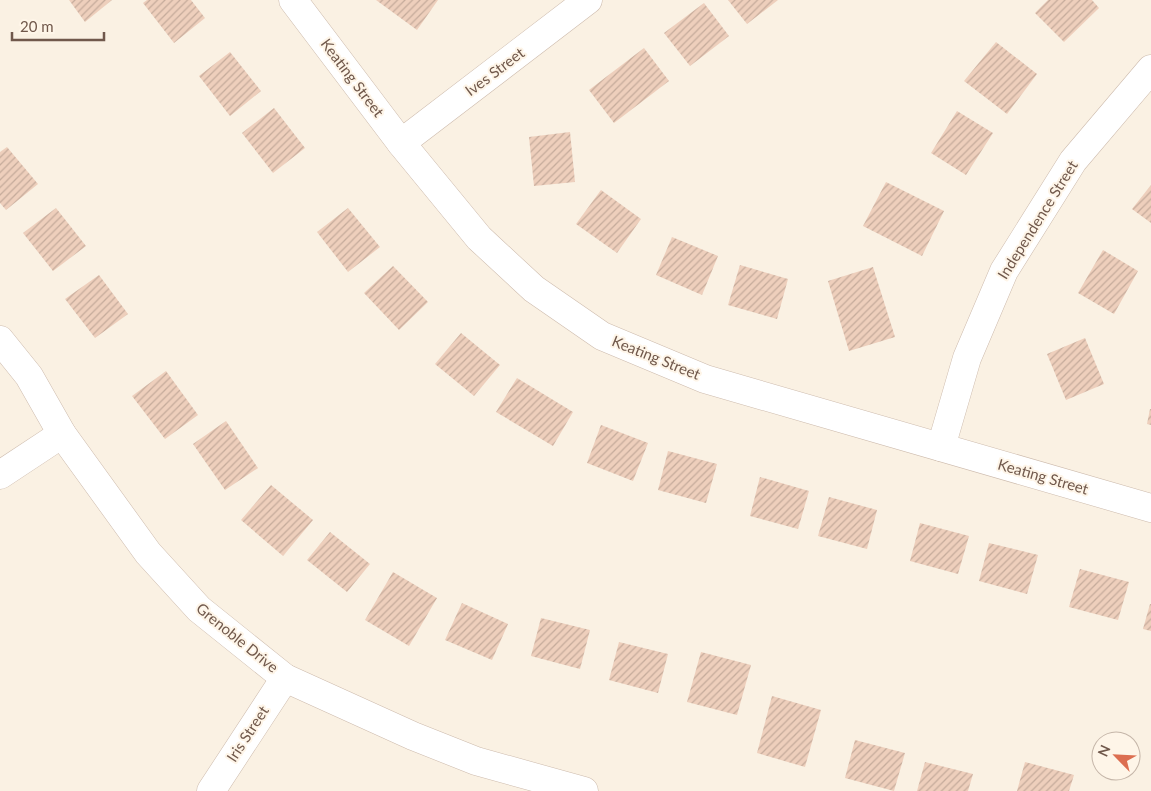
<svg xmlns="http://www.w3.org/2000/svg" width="1151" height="791" viewBox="0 0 1151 791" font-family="Lato,sans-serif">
  <defs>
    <pattern id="building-hatch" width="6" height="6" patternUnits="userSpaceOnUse" patternTransform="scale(1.25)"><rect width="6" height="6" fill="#eecfbc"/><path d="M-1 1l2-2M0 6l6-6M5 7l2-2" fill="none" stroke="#c5ab9b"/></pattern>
  </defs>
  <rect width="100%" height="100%" fill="#faf1e3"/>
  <g fill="url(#building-hatch)">
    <path d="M 69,0 L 112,0 L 85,22 Z"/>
    <path d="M 147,0 L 191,0 L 205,18 L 174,43 L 143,3 Z"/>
    <path d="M 376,0 L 438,0 L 417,30 Z"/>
    <path d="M 728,0 L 778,0 L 747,24 Z"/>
    <path d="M 1048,0 L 1092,0 L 1099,8 L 1064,42 L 1035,13 Z"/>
    <path d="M 704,3 L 729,36 L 690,66 L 664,33 Z"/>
    <path d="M 996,42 L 1037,74 L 1007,114 L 964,81 Z"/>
    <path d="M 644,48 L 669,81 L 614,123 L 589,90 Z"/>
    <path d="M 230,52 L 261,91 L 230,116 L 199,76 Z"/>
    <path d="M 274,108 L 305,148 L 273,173 L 242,133 Z"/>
    <path d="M 957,111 L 993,133 L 966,175 L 931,153 Z"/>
    <path d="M 570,132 L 575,182 L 534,186 L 529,137 Z"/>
    <path d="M 7,147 L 38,184 L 6,210 L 0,203 L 0,152 Z"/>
    <path d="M 886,182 L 944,211 L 922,256 L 863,226 Z"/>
    <path d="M 1151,185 L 1151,223 L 1132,209 Z"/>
    <path d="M 601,190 L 641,219 L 617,253 L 576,224 Z"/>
    <path d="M 56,208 L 86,246 L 53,271 L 23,233 Z"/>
    <path d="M 348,208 L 380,247 L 348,272 L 317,232 Z"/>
    <path d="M 672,237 L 718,256 L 702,295 L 656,275 Z"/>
    <path d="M 1103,250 L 1138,271 L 1114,314 L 1078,293 Z"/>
    <path d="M 740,265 L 788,279 L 777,319 L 728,305 Z"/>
    <path d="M 393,266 L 428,302 L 399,330 L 364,293 Z"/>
    <path d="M 873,267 L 895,337 L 849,351 L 828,281 Z"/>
    <path d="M 99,275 L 128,314 L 95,338 L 65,299 Z"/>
    <path d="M 461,333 L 500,365 L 474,396 L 435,364 Z"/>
    <path d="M 1085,338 L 1104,384 L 1066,400 L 1047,354 Z"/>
    <path d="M 166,371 L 198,415 L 165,439 L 132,396 Z"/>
    <path d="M 517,378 L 573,412 L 553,446 L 496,412 Z"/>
    <path d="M 1150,409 L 1151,409 L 1151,425 L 1147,424 Z"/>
    <path d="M 226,421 L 258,468 L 225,490 L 193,444 Z"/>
    <path d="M 601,425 L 648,443 L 633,481 L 587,463 Z"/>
    <path d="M 668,451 L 717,464 L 706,503 L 658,490 Z"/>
    <path d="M 760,477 L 809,491 L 798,529 L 750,516 Z"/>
    <path d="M 271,485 L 313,520 L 283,556 L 241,520 Z"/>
    <path d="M 829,497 L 877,510 L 867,549 L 818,536 Z"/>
    <path d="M 920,523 L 969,536 L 958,574 L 910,561 Z"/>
    <path d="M 330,532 L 370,564 L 347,592 L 307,560 Z"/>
    <path d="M 989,543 L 1038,555 L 1027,594 L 979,581 Z"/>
    <path d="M 1080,569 L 1129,582 L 1118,620 L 1069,607 Z"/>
    <path d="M 393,572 L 437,598 L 409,646 L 365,620 Z"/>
    <path d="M 462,603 L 508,624 L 492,660 L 445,640 Z"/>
    <path d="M 1150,604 L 1151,604 L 1151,631 L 1143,629 Z"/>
    <path d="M 541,618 L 590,630 L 580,669 L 531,656 Z"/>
    <path d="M 619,642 L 668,654 L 658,693 L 609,680 Z"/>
    <path d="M 701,652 L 751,665 L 737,715 L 687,702 Z"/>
    <path d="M 772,696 L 821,710 L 805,767 L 757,753 Z"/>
    <path d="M 855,740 L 905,753 L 894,791 L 845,778 Z"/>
    <path d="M 925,762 L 973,774 L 968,791 L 917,791 Z"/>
    <path d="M 1025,762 L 1074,775 L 1069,791 L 1017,791 Z"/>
  </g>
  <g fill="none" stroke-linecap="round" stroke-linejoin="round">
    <g stroke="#cdbbad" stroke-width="29">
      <g id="minor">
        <path d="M 293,0 L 401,143 L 479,238 L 534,289 L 602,336 L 705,379 L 1151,508"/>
        <path d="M 401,143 L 588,0"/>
        <path d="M 0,340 L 29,376 L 62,434 L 148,553 L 199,609 L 285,678 L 413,736 L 476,761 L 584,791"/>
        <path d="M 941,447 L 967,358 L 1004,271 L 1073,161 L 1151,69"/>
        <path d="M 0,475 L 62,434"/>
        <path d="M 211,791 L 285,678"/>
      </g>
    </g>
    <use href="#minor" stroke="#fff" stroke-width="28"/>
  </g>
  <g text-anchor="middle" stroke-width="4" stroke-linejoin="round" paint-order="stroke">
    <g font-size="15" fill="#70584b" stroke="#fef5e8">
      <text transform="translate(495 72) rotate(-37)" y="5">Ives Street</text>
      <text transform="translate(352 78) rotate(53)" y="5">Keating Street</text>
      <text transform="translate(1038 220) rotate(-58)" y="5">Independence Street</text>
      <text transform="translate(656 358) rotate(22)" y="5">Keating Street</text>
      <text transform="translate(1043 477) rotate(16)" y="5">Keating Street</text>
      <text transform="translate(237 638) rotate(39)" y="5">Grenoble Drive</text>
      <text transform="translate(248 734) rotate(-57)" y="5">Iris Street</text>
    </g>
  </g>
  <g transform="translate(1116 756) rotate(294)"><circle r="24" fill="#fef5e8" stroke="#c5b6a9"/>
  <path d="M0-4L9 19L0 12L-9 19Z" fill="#dc6e50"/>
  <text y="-8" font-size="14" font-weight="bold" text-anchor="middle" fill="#70584b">N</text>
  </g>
  <path d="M12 32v8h92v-8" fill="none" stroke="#70584b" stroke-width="2.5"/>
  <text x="20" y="32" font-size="15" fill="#70584b" stroke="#fef5e8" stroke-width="4" paint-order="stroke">20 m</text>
</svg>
